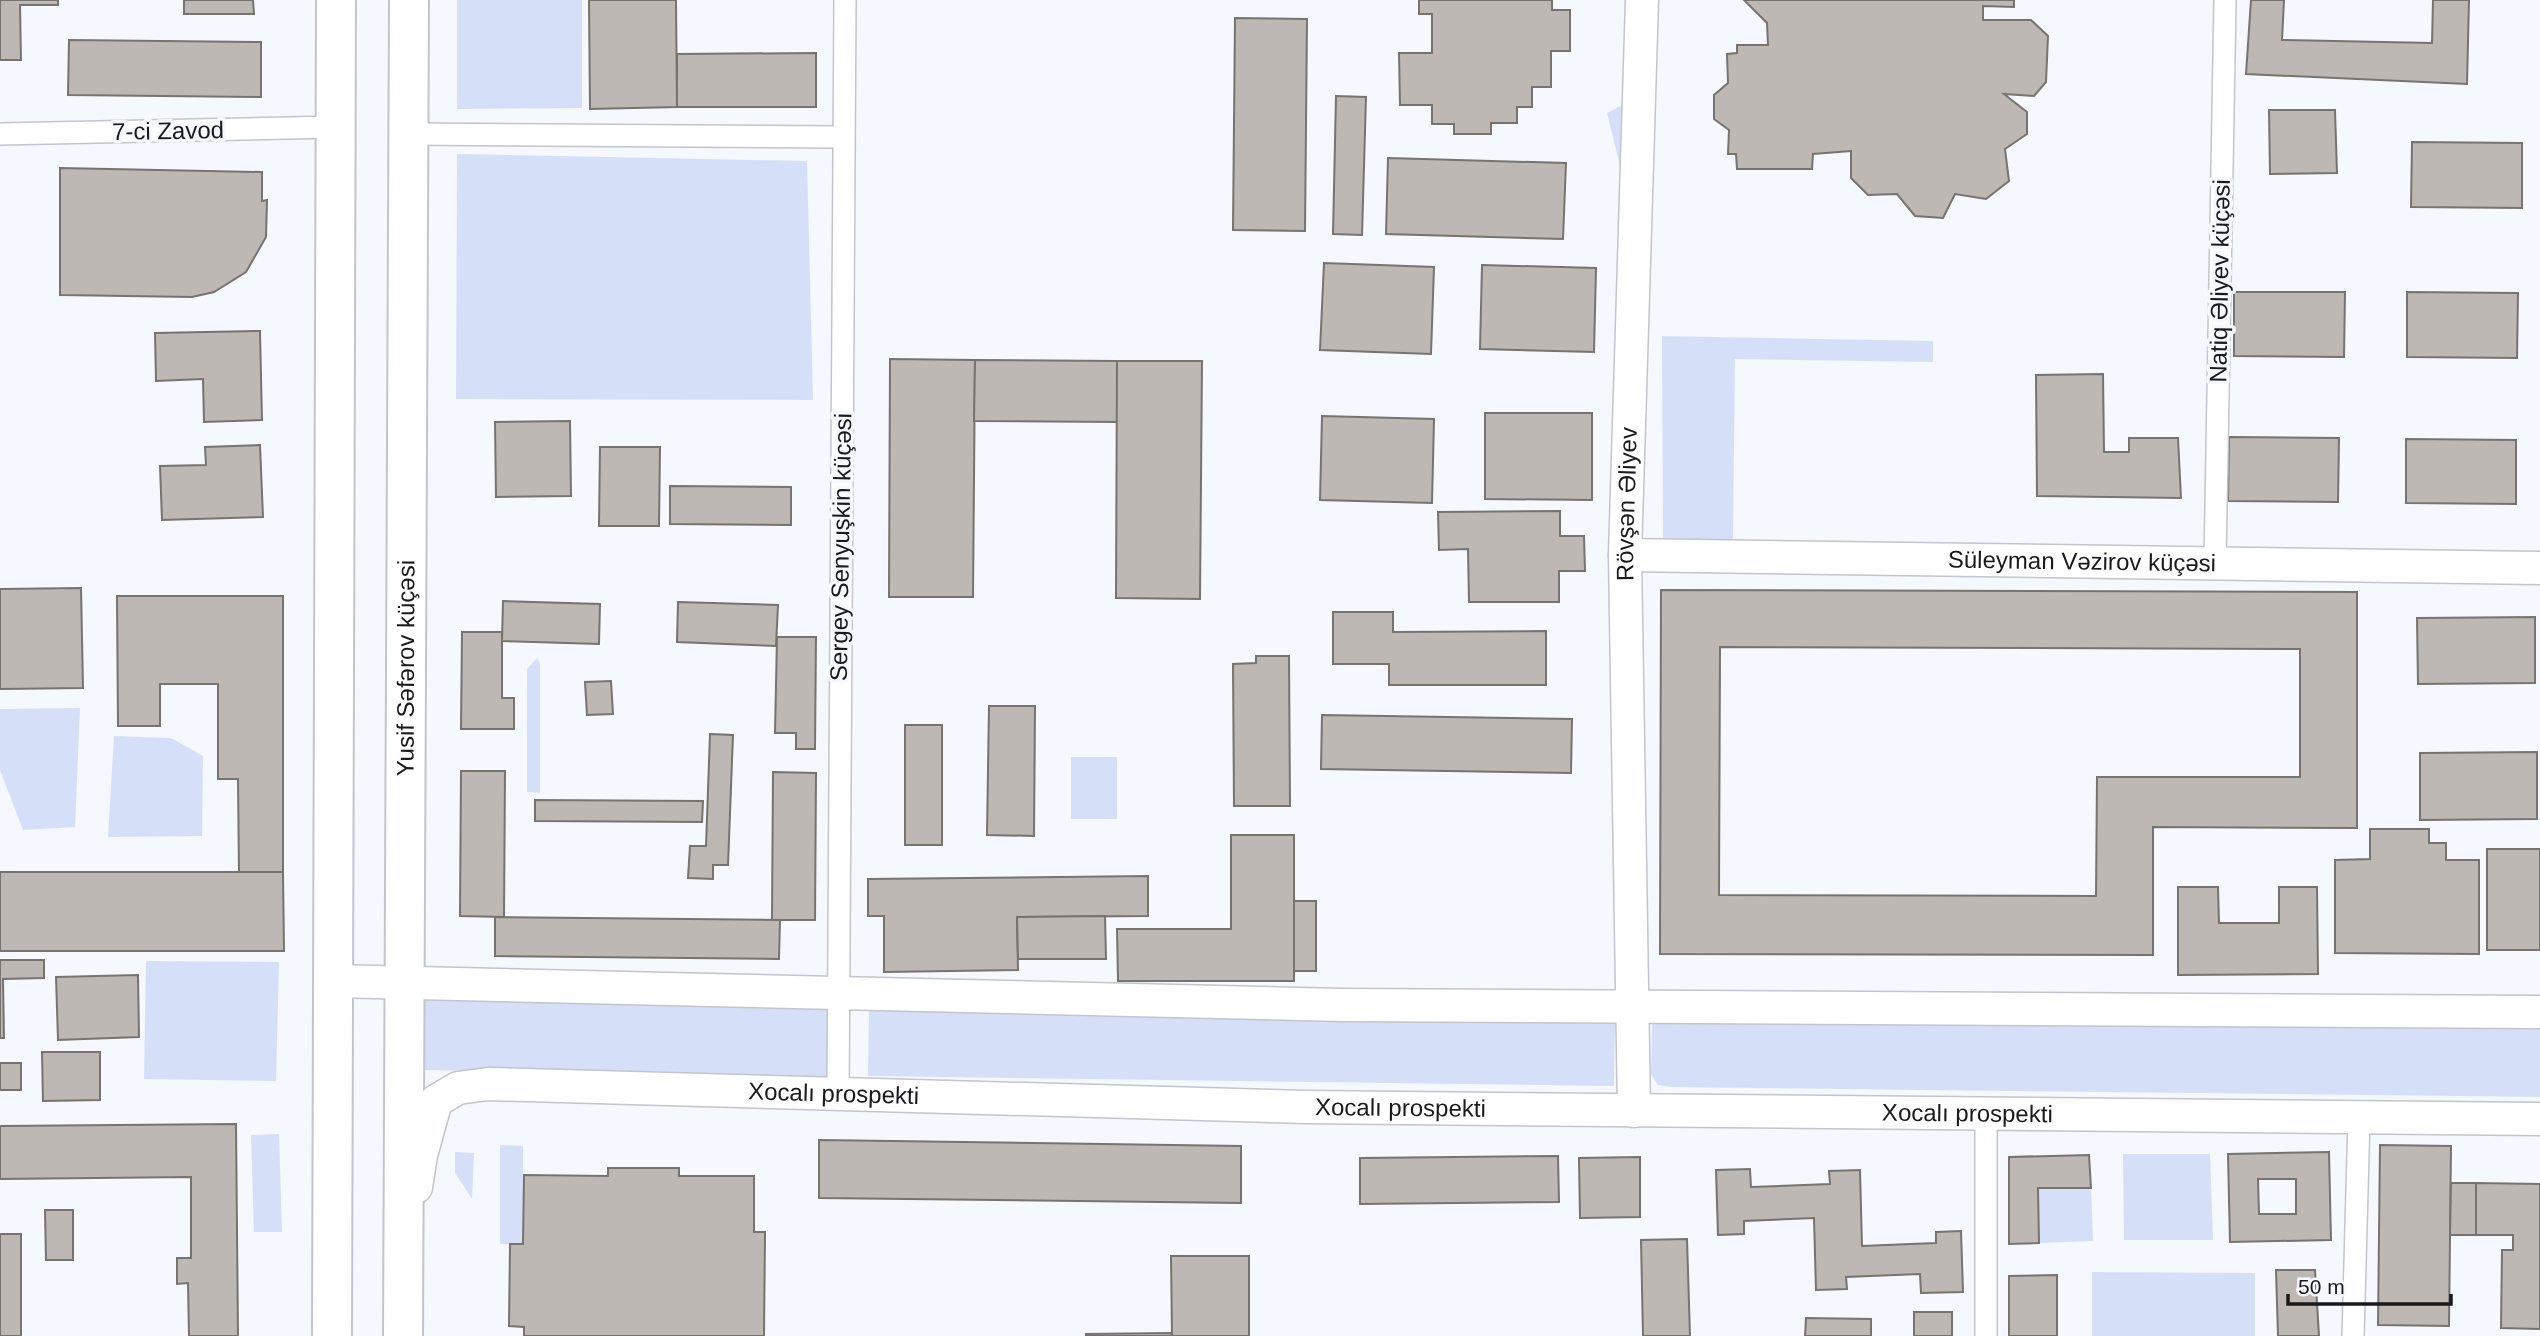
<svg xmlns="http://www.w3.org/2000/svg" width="2540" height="1336" viewBox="0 0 2540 1336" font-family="Arial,sans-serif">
  <rect width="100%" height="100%" fill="#f6f8ff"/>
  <g fill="#d5e0f8">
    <path d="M 457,0 L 582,0 L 582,108 L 457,109 Z"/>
    <path d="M 1626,103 L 1625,186 L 1607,113 Z"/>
    <path d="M 457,154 L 807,161 L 813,400 L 456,399 Z"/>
    <path d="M 1662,336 L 1933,341 L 1933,362 L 1735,359 L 1733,539 L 1663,540 Z"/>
    <path d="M 537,658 L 540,663 L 540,793 L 527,792 L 527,669 Z"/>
    <path d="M 80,708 L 75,827 L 23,830 L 0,770 L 0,709 Z"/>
    <path d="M 114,736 L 171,738 L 203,756 L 202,836 L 108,837 Z"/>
    <rect x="1071" y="757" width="46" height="62"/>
    <path d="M 146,961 L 279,962 L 276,1081 L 144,1079 Z"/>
    <path d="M 422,999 L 829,1008 L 827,1078 L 420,1070 Z"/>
    <path d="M 869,1009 L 1615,1019 L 1614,1086 L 868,1076 Z"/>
    <path d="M 1652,1022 L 2540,1029 L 2540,1097 L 1670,1087 L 1658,1085 L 1651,1074 Z"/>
    <path d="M 279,1134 L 282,1232 L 254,1232 L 251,1135 Z"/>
    <path d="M 500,1145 L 523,1146 L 523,1244 L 500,1244 Z"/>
    <path d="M 455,1152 L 474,1153 L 472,1199 L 455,1173 Z"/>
    <path d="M 2123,1154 L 2210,1154 L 2213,1240 L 2124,1240 Z"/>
    <path d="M 2038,1188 L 2091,1188 L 2093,1241 L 2039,1243 Z"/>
    <path d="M 2092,1272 L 2255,1273 L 2255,1336 L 2092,1336 Z"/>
  </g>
  <g fill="#bdb8b3" stroke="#77736e" stroke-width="2" fill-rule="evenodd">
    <path d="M 0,0 L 58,0 L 58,5 L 20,5 L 21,60 L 0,60 Z"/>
    <path d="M 184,0 L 253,0 L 254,14 L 184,14 Z"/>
    <path d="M 589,0 L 676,0 L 677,107 L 590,109 Z"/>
    <path d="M 1419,0 L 1552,0 L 1552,10 L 1570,10 L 1570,51 L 1551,51 L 1551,87 L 1532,87 L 1532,107 L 1517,107 L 1517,123 L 1491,123 L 1491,134 L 1454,134 L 1454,124 L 1432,124 L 1432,105 L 1400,105 L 1399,53 L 1432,53 L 1432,14 L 1419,14 Z"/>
    <path d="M 1744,0 L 2014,0 L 2014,7 L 1983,6 L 1983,20 L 2031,20 L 2048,36 L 2046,82 L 2034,96 L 2004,94 L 2027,112 L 2027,134 L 2005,149 L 2009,181 L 1986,199 L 1955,194 L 1943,218 L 1915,216 L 1897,194 L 1868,195 L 1851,178 L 1851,151 L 1813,154 L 1812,169 L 1737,169 L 1736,154 L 1728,154 L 1729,130 L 1714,119 L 1714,95 L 1728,83 L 1727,54 L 1737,53 L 1737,45 L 1768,45 L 1767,23 Z"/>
    <path d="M 2251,0 L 2284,0 L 2282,40 L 2432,43 L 2433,0 L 2469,0 L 2467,84 L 2246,74 Z"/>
    <path d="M 1235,18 L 1307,19 L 1305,231 L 1233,230 Z"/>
    <path d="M 69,40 L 261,42 L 261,97 L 68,95 Z"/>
    <path d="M 816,53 L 816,107 L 677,107 L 677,54 Z"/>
    <path d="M 1336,96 L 1366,97 L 1362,235 L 1333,234 Z"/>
    <path d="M 2269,110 L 2335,110 L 2337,173 L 2270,174 Z"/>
    <path d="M 2412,142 L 2522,143 L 2522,208 L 2411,207 Z"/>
    <path d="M 1388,158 L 1566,163 L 1563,239 L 1386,234 Z"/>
    <path d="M 60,168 L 262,172 L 262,201 L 267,200 L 266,237 L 246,272 L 214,292 L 192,297 L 60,295 Z"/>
    <path d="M 1324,263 L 1434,267 L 1431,354 L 1320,350 Z"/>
    <path d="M 1482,265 L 1596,268 L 1594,352 L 1480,349 Z"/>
    <path d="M 2234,292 L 2345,292 L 2344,357 L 2234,356 Z"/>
    <path d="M 2407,292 L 2518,293 L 2517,358 L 2407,357 Z"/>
    <path d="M 260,331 L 262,420 L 204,422 L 203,379 L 156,381 L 155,333 Z"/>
    <path d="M 890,359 L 975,360 L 973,597 L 889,597 Z"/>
    <path d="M 975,360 L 1117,361 L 1117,422 L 974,421 Z"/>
    <path d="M 1117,361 L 1202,361 L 1200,599 L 1116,598 Z"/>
    <path d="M 2103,374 L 2104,452 L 2129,452 L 2129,438 L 2178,438 L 2181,498 L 2037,496 L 2036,375 Z"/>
    <path d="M 1485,413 L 1592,413 L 1592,500 L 1485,499 Z"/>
    <path d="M 1322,416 L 1434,419 L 1432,503 L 1320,500 Z"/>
    <path d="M 570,421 L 571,496 L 496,497 L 495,422 Z"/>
    <path d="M 2229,437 L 2339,438 L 2338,502 L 2228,501 Z"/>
    <path d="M 2406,439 L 2516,440 L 2516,504 L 2406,503 Z"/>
    <path d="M 260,445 L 263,517 L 162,520 L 160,466 L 206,465 L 205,447 Z"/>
    <path d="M 600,447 L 660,447 L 659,526 L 599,526 Z"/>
    <path d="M 670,486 L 791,487 L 791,525 L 670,524 Z"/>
    <path d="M 1560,511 L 1560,536 L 1584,536 L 1585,571 L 1559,571 L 1559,602 L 1469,602 L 1468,549 L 1439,550 L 1438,512 Z"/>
    <path d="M 81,588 L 83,688 L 0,689 L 0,589 Z"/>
    <path d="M 1661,590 L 2357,592 L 2357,828 L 2153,827 L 2153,955 L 1660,954 ZM 1720,647 L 2300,649 L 2300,777 L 2097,777 L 2096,896 L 1719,895 Z"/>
    <path d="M 117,596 L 283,596 L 283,872 L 239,873 L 238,779 L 218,779 L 218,684 L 160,684 L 160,726 L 118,726 Z"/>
    <path d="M 503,601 L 600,604 L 599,644 L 502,641 Z"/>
    <path d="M 678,602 L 778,605 L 776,646 L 677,642 Z"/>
    <path d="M 1333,612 L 1393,612 L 1393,632 L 1546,631 L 1546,685 L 1389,685 L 1389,664 L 1333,664 Z"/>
    <path d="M 2535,617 L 2535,683 L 2418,684 L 2417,618 Z"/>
    <path d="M 462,632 L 502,632 L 502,698 L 514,698 L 514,729 L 461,729 Z"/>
    <path d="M 777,637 L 816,637 L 815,749 L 796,749 L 796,733 L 775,733 Z"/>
    <path d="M 1256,656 L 1289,656 L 1290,806 L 1234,806 L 1233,664 L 1256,663 Z"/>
    <path d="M 611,681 L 613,714 L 587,715 L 585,682 Z"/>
    <path d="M 989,706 L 1035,706 L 1034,836 L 987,835 Z"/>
    <path d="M 1322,715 L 1572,719 L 1571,773 L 1321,769 Z"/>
    <rect x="905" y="725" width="37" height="120"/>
    <path d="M 710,734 L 733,735 L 728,865 L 713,865 L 713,879 L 688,878 L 690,846 L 706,846 Z"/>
    <path d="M 2537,752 L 2537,819 L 2420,820 L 2420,753 Z"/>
    <path d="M 461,771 L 505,771 L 504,917 L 460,916 Z"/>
    <path d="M 773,772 L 816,773 L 815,920 L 772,920 Z"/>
    <path d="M 535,800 L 703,801 L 702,822 L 535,821 Z"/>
    <path d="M 2370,829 L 2429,829 L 2429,843 L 2446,843 L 2446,860 L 2479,860 L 2479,954 L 2335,953 L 2335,860 L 2370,859 Z"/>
    <path d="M 1231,835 L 1294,835 L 1294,981 L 1118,981 L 1117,929 L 1231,929 Z"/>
    <rect x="2487" y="849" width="53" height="101"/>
    <path d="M 0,872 L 283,872 L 284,951 L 0,951 Z"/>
    <path d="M 1148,876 L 1148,916 L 1017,917 L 1018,970 L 884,972 L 884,916 L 868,916 L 868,879 Z"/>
    <path d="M 2178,887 L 2218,887 L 2219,923 L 2279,923 L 2279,887 L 2317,887 L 2318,974 L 2178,975 Z"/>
    <rect x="1294" y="901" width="22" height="70"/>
    <path d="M 1105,916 L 1106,959 L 1018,959 L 1017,917 Z"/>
    <path d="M 495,917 L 780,920 L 779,959 L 495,956 Z"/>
    <path d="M 0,960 L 44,960 L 44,978 L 3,979 L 4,1038 L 0,1038 Z"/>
    <path d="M 138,975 L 139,1037 L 58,1040 L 56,977 Z"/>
    <path d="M 42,1052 L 100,1052 L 100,1100 L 43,1101 Z"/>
    <rect x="0" y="1063" width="21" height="27"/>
    <path d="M 236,1124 L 238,1336 L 189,1336 L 188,1283 L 177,1284 L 177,1258 L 191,1258 L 191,1177 L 0,1179 L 0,1126 Z"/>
    <path d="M 819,1140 L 1241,1146 L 1241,1203 L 819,1198 Z"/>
    <path d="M 2380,1145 L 2451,1146 L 2449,1326 L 2378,1325 Z"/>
    <path d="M 2329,1152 L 2331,1240 L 2230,1242 L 2228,1154 ZM 2258,1179 L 2296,1179 L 2296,1214 L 2259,1214 Z"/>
    <path d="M 2089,1155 L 2091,1188 L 2038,1188 L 2039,1243 L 2009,1244 L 2009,1157 Z"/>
    <path d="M 1558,1156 L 1559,1202 L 1360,1204 L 1360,1158 Z"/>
    <path d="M 1640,1157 L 1640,1217 L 1580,1218 L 1579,1158 Z"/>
    <path d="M 608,1168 L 679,1168 L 679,1176 L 754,1176 L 754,1232 L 765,1232 L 764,1336 L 524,1336 L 524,1327 L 509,1326 L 510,1244 L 523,1244 L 524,1175 L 608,1176 Z"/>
    <path d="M 1750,1169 L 1751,1187 L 1830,1184 L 1829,1171 L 1860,1170 L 1862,1246 L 1936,1243 L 1936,1232 L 1961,1231 L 1963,1292 L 1921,1293 L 1920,1274 L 1846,1277 L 1847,1289 L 1816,1290 L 1814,1218 L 1744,1221 L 1744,1234 L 1718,1235 L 1716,1170 Z"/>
    <path d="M 2451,1183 L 2476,1183 L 2476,1235 L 2450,1235 Z"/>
    <path d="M 2476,1183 L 2540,1184 L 2540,1329 L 2501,1328 L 2502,1250 L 2513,1250 L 2513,1235 L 2476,1235 Z"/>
    <path d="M 45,1210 L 73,1210 L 73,1260 L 46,1260 Z"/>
    <rect x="0" y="1234" width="21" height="102"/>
    <path d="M 1687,1239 L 1690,1336 L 1643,1336 L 1641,1240 Z"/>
    <path d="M 1171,1256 L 1249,1256 L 1249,1336 L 1172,1336 Z"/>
    <path d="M 2276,1270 L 2315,1270 L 2319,1336 L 2278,1336 Z"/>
    <path d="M 2057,1275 L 2057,1336 L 2009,1336 L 2009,1276 Z"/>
    <rect x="1914" y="1312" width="38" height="24"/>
    <path d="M 1806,1318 L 1871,1319 L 1871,1336 L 1805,1336 Z"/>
    <path d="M 1171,1333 L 1172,1336 L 1086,1336 L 1086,1334 Z"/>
  </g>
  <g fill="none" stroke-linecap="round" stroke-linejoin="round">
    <g stroke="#c2c5cb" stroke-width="24">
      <g id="street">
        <path d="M 0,134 L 335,127"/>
        <path d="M 408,134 L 843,137"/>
        <path d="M 2215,563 L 2225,0"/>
        <path d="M 838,1094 L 845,0"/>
        <path d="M 1986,1112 L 1986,1336"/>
        <path d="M 2353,1336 L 2359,1118"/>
      </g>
    </g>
    <g stroke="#c2c5cb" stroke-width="35">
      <g id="secondary">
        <path id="s1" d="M 1625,555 L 2540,568"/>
        <path d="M 333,981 L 1341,1005 L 2540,1012"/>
        <path id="s2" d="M 1634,1111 L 1625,555 L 1642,0"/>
        <path id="s3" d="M 416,1187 L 421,1155 L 436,1101 L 458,1088 L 488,1084 L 1305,1107 L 2540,1119"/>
      </g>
    </g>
    <g stroke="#c2c5cb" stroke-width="42">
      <g id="highway">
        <path d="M 332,1336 L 336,0"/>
        <path id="s4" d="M 403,1336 L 409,0"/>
      </g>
    </g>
    <use href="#street" stroke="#fff" stroke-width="21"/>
    <use href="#secondary" stroke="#fff" stroke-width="32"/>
    <use href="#highway" stroke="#fff" stroke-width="38"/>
  </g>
  <g text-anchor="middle" stroke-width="7" stroke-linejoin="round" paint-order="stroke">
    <g font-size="24" fill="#1a1a1d" stroke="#f6f8ff">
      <text transform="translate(168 131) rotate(-1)" y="8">7-ci Zavod</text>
      <text transform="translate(2220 281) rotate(-89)" y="8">Natiq Əliyev küçəsi</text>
      <text dy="8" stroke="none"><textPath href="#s2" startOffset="607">Rövşən Əliyev</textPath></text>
      <text transform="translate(841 547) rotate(-89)" y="8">Sergey Senyuşkin küçəsi</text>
      <text dy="8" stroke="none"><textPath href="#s1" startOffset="457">Süleyman Vəzirov küçəsi</textPath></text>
      <text dy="8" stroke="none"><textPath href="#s4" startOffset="668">Yusif Səfərov küçəsi</textPath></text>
      <text dy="8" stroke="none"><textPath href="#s3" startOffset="490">Xocalı prospekti</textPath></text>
      <text dy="8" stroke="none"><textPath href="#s3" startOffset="1057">Xocalı prospekti</textPath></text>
      <text dy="8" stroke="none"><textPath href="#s3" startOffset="1624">Xocalı prospekti</textPath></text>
    </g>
  </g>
  <path d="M2288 1294v10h163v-10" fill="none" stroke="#1a1a1d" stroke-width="3.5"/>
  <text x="2298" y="1294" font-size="21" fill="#1a1a1d" stroke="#f6f8ff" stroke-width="5" paint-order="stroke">50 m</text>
</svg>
